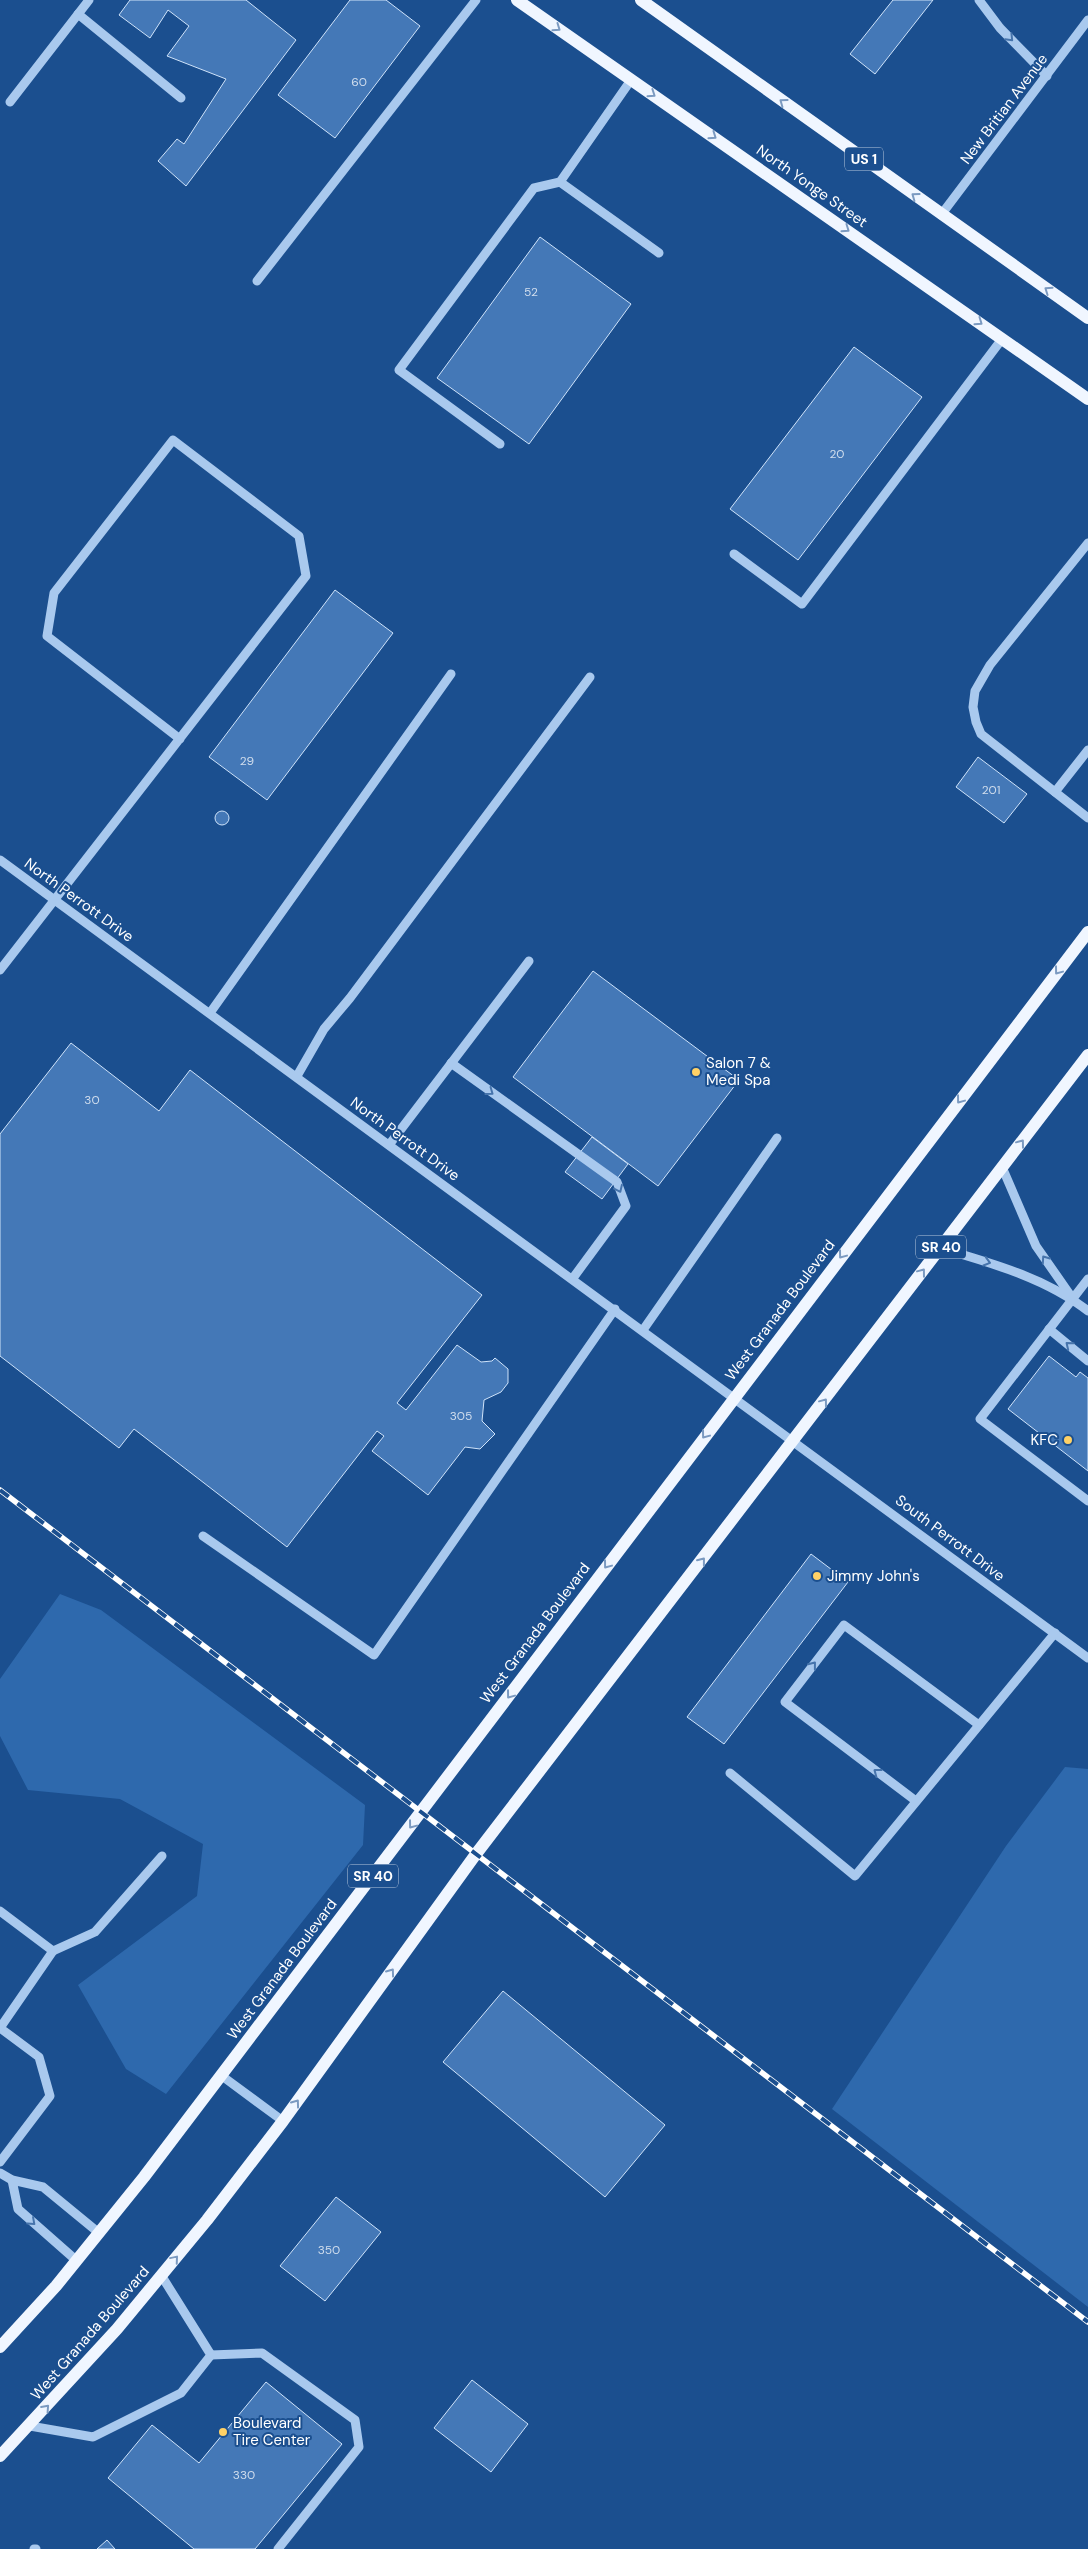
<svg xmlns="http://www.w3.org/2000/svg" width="1088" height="2549" viewBox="0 0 1088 2549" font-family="'DM Sans',sans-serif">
  <rect width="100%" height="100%" fill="#1b4f8f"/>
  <g fill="#2e69ad">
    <path d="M 60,1594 L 101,1610 L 365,1805 L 363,1845 L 166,2094 L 126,2069 L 78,1985 L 197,1896 L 203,1844 L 120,1799 L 28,1790 L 0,1736 L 0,1679 Z"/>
    <path d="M 1065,1767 L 1088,1769 L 1088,2307 L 832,2109 L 1006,1846 Z"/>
  </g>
  <g fill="#4478b7" stroke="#cfe3fa">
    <path d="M 130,0 L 246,0 L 296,40 L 186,186 L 158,161 L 177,139 L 184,144 L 226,79 L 167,56 L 189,26 L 168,10 L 150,38 L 119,15 Z"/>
    <path d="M 350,0 L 386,0 L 420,26 L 335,138 L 278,95 Z"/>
    <path d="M 893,0 L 933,0 L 875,74 L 850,54 Z"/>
    <path d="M 540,237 L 631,304 L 529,444 L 437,378 Z"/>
    <path d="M 854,347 L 922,397 L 798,560 L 730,509 Z"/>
    <path d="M 335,590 L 393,633 L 267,800 L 209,757 Z"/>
    <path d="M 978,757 L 1027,794 L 1004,823 L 956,787 Z"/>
    <circle cx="222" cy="818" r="7"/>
    <path d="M 593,971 L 739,1080 L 658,1186 L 513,1077 Z"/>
    <path d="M 71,1043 L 159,1111 L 190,1070 L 482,1295 L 397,1403 L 406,1410 L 457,1345 L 481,1362 L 492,1361 L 495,1358 L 508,1369 L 508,1383 L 501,1392 L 484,1400 L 482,1421 L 495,1434 L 480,1449 L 465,1447 L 428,1495 L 372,1451 L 384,1436 L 377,1431 L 287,1547 L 134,1429 L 119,1448 L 0,1356 L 0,1134 Z"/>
    <path d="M 592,1137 L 628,1164 L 602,1199 L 565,1172 Z"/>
    <path d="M 1049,1356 L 1076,1377 L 1080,1372 L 1088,1378 L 1088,1471 L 1008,1409 Z"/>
    <path d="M 811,1554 L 848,1582 L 724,1744 L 687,1717 Z"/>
    <path d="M 503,1991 L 665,2125 L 605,2197 L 443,2062 Z"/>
    <path d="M 336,2197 L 381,2232 L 325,2301 L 280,2266 Z"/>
    <path d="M 472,2380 L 528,2424 L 491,2472 L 434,2428 Z"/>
    <path d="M 266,2382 L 342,2444 L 255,2549 L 194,2549 L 108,2478 L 152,2425 L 199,2463 Z"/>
    <path d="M 107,2540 L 115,2549 L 97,2549 Z"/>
  </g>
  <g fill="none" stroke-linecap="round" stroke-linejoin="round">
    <g stroke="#a9c9ee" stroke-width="9">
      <path d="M 979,0 L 1000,28 L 1047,76"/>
      <path d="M 78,14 L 181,98"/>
      <path d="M 631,80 L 560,182 L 659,253"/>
      <path d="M 10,102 L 89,0"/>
      <path d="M 941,215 L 1088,20"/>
      <path d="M 257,281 L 476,0"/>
      <path d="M 500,444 L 399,370 L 534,188 L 560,182"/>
      <path d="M 1088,543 L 990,665 L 975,691 L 973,707 L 976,722 L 981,734 L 1088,818"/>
      <path d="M 734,554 L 802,604 L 1002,339"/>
      <path d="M 1055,792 L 1088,750"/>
      <path d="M 0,860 L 1088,1658"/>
      <path d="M 0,970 L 306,576 L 299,536 L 173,440 L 54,593 L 47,636 L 180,739"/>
      <path d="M 210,1013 L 451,674"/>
      <path d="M 451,1063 L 617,1182 L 626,1206 L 573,1278"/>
      <path d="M 297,1076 L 324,1029 L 350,998 L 590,677"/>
      <path d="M 389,1145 L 529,961"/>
      <path d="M 1002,1167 L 1036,1246 L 1073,1299"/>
      <path d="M 940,1248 C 991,1263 1046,1278 1088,1311"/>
      <path d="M 1088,1279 L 980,1419 L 1088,1501"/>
      <path d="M 1049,1329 L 1088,1361"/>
      <path d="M 643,1330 L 777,1138"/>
      <path d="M 203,1536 L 374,1655 L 615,1309"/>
      <path d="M 730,1773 L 855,1876 L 1055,1633"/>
      <path d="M 916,1801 L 785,1702 L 844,1625 L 979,1725"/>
      <path d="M 0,1911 L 53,1951 L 95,1932 L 162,1856"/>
      <path d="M 222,2076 L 283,2121"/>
      <path d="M 0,2162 L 50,2096 L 39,2057 L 0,2028 L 53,1951"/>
      <path d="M 0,2173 L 12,2180 L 43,2187 L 99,2233"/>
      <path d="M 12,2180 L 18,2209 L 77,2261"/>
      <path d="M 211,2355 L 262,2353 L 355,2420 L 359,2447 L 278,2549"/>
      <path d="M 30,2426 L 93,2437 L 181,2393 L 211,2355 L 161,2275"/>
      <path d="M 34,2549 L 36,2549"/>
    </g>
    <g stroke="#f0f6ff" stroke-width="12">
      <path d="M 517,0 L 1088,399"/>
      <path d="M 641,0 L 1088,318"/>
      <path d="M 0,2347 L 56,2286 L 144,2177 L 1088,932"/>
      <path d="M 0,2456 L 117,2329 L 207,2220 L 283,2121 L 476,1854 L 1088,1055"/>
    </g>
    <g stroke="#fff" stroke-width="5.5">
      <path id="rail" d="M 0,1490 L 1088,2322"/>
    </g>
    <use href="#rail" stroke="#1b4f8f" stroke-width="4" stroke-dasharray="11" stroke-linecap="butt"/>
  </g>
  <defs><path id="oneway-chevron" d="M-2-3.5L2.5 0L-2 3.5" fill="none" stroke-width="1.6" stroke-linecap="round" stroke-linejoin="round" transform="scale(1.25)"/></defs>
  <g stroke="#7b9ac1">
    <use href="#oneway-chevron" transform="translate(557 28) rotate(35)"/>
    <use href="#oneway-chevron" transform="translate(652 94) rotate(34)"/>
    <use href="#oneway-chevron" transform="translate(783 102) rotate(-144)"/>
    <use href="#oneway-chevron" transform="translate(713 136) rotate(35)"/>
    <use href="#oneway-chevron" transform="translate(915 196) rotate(-144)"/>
    <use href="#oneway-chevron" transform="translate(846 229) rotate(35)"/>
    <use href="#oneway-chevron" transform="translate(1048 290) rotate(-145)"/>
    <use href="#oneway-chevron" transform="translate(979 322) rotate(35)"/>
    <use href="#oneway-chevron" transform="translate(1058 971) rotate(127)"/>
    <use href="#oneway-chevron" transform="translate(960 1100) rotate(127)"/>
    <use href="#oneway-chevron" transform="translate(1021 1143) rotate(-53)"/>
    <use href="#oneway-chevron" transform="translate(842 1255) rotate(127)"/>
    <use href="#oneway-chevron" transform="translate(922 1272) rotate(-53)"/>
    <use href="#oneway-chevron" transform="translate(824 1402) rotate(-53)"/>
    <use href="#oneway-chevron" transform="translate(705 1435) rotate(127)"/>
    <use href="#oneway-chevron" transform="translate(702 1561) rotate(-52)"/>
    <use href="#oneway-chevron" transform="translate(607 1565) rotate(127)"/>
    <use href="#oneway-chevron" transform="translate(510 1695) rotate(127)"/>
    <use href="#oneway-chevron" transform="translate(412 1825) rotate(127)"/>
    <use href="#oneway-chevron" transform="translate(391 1972) rotate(-54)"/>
    <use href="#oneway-chevron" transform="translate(296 2103) rotate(-54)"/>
    <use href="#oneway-chevron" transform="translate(175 2259) rotate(-50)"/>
    <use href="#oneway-chevron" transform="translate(46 2408) rotate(-48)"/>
  </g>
  <g stroke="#4674ac">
    <use href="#oneway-chevron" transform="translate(1010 38) rotate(46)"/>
    <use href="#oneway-chevron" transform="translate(490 1092) rotate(36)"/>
    <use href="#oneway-chevron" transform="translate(619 1189) rotate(65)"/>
    <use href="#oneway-chevron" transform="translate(1045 1259) rotate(-125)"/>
    <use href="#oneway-chevron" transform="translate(987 1262) rotate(16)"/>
    <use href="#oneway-chevron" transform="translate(1069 1345) rotate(-141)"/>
    <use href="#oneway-chevron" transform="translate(813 1665) rotate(-52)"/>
    <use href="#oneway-chevron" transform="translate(877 1772) rotate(-143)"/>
    <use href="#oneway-chevron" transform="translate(32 2222) rotate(42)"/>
  </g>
  <g fill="#ffd166" stroke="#1b4f8f" stroke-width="2">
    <circle cx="696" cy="1072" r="5"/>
    <circle cx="1068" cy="1440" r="5"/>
    <circle cx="817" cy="1576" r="5"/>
    <circle cx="223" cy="2432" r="5"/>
  </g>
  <g text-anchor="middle" stroke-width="4" stroke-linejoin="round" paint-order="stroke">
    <g font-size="12" fill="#d0dded">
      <text x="359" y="86">60</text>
      <text x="531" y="296">52</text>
      <text x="837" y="458">20</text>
      <text x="247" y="765">29</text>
      <text x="991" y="794">201</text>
      <text x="92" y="1104">30</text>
      <text x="461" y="1420">305</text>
      <text x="329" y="2254">350</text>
      <text x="244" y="2479">330</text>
    </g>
    <g fill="#1b4f8f" stroke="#bbcadd" stroke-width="1">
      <rect x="845" y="147.5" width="38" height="23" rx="4"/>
      <rect x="916" y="1235.5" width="50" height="23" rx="4"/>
      <rect x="348" y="1864.5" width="50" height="23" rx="4"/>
    </g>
    <g font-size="14" font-weight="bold" fill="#fff">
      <text x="864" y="164">US 1</text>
      <text x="941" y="1252">SR 40</text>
      <text x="373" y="1881">SR 40</text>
    </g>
    <g font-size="15" fill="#fff" stroke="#1b4f8f">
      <text transform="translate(1004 109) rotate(-53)" y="5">New Britian Avenue</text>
      <text transform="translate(812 186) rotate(35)" y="5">North Yonge Street</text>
      <text transform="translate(79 900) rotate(36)" y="5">North Perrott Drive</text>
      <text transform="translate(405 1139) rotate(36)" y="5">North Perrott Drive</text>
      <text transform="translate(780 1310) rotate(-53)" y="5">West Granada Boulevard</text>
      <text transform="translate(950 1538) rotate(37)" y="5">South Perrott Drive</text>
      <text transform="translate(535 1633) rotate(-53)" y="5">West Granada Boulevard</text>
      <text transform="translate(282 1969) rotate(-53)" y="5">West Granada Boulevard</text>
      <text transform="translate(90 2333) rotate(-49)" y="5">West Granada Boulevard</text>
    </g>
    <g font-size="15" fill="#fff" stroke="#1b4f8f" text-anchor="start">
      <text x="706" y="1068">Salon 7 &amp;<tspan x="706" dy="17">Medi Spa</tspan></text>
      <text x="1058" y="1445" text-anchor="end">KFC</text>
      <text x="827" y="1581">Jimmy John's</text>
      <text x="233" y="2428">Boulevard<tspan x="233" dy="17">Tire Center</tspan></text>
    </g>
  </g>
</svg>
